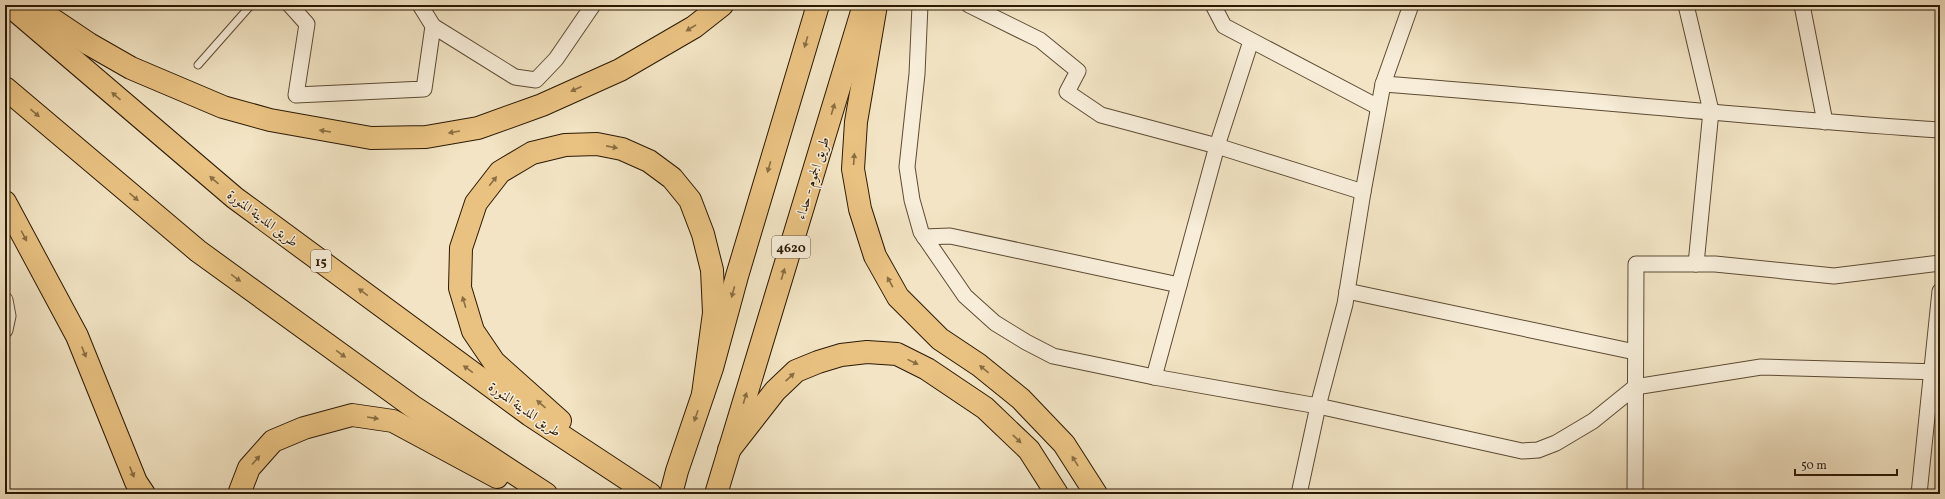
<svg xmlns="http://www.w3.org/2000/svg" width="1945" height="499" viewBox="0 0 1945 499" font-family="Vollkorn,Amiri,serif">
  <rect width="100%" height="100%" fill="#f2e4c4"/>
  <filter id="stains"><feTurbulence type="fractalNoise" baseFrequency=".005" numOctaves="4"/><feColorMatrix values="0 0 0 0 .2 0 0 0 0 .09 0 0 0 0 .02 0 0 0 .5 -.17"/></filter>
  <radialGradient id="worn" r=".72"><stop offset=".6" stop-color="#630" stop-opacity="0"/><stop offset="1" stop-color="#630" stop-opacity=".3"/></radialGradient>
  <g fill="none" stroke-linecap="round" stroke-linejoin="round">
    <g stroke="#5d4b33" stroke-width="9">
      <path id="service" d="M 198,65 L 251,5"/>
    </g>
    <g stroke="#5d4b33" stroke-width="17">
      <g id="minor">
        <path d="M 290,5 L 307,24 L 296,95 L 424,89 L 433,26 L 515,77 L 536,80 L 556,59 L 593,5"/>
        <path d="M 420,5 L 433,26"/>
        <path d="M 920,5 L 917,74 L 907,167 L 912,200 L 921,232 L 965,296 L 995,323 L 1026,342 L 1053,356 L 1154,377 L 1318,406 L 1522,451 L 1538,450 L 1556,443 L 1593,421 L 1635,387 L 1761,367 L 1940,372"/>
        <path d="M 969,5 L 1040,40 L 1078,71 L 1067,92 L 1101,115 L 1217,146 L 1363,192"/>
        <path d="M 1213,5 L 1224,26 L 1378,107"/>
        <path d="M 1686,5 L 1711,111 L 1696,264"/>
        <path d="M 1802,5 L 1825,122"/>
        <path d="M 1383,84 C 1569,98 1754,118 1940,130"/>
        <path d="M 924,237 L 950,236 L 1179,285"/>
        <path d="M 1347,291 L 1635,352"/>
        <path d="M 5,300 L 8,316 L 5,330"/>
        <path d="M 1154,377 L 1217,146 L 1251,41"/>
        <path d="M 1299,494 L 1318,406 L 1345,304 L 1363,192 L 1383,84 L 1411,5"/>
        <path d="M 1635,494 L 1636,264 L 1715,264 L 1834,276 L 1940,263"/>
        <path d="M 1919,494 L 1940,291"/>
      </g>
    </g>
    <g stroke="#2b1803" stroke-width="24">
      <g id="primary">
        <path d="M 671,494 L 677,471 L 712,368 L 737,276 L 818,5"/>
        <path d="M 716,494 L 864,5"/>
      </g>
    </g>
    <g stroke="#2b1803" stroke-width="24">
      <g id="motorway">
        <path d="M 9,5 L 235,198 L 530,415 L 650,494"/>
        <path d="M 31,5 L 89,44 L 131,68 L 223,107 L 270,120 L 371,138 L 426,137 L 478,128 L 542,105 L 620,70 L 694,27 L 722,5"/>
        <path d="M 876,5 L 856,122 L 853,169 L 860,209 L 875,256 L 898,297 L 940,339 L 979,365 L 1021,399 L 1064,444 L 1096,494"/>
        <path d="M 5,88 L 198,251 L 412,406 L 546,494"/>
        <path d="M 5,202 L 77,336 L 136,482 L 144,494"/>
        <path d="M 560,421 L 494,362 L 473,331 L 460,288 L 461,248 L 476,203 L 500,172 L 532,153 L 565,145 L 597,144 L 622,149 L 649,161 L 672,178 L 690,200 L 703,234 L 712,270 L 714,313 L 703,394"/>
        <path d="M 729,450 L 775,391 L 796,371 L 818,362 L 841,355 L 867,352 L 897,354 L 927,369 L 985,408 L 1029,450 L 1057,494"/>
        <path d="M 239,494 L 249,468 L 273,441 L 304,428 L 352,415 L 393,421 L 497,477"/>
      </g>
    </g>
    <use href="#service" stroke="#f7edd9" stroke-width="7"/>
    <use href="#minor" stroke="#f7edd9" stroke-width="15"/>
    <use href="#primary" stroke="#e9c282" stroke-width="22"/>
    <use href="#motorway" stroke="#e9c282" stroke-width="22"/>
  </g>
  <defs><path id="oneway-solid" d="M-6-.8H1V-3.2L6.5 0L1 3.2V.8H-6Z"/></defs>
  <g fill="#8a6d42">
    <use href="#oneway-solid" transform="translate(691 28) rotate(148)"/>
    <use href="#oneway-solid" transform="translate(806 42) rotate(106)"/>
    <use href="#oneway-solid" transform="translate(576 89) rotate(156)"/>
    <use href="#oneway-solid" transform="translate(116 96) rotate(-139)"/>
    <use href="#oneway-solid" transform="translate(833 109) rotate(-73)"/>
    <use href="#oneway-solid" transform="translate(35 113) rotate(40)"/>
    <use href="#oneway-solid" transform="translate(325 131) rotate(-171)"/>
    <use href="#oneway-solid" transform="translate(454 132) rotate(170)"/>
    <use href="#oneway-solid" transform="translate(612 147) rotate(11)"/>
    <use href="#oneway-solid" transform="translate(854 159) rotate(-86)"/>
    <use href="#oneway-solid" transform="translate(769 167) rotate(106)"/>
    <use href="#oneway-solid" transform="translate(214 180) rotate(-139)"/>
    <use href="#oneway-solid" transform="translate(493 181) rotate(-51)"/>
    <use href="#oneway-solid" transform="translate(134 197) rotate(40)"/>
    <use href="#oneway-solid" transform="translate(24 236) rotate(62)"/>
    <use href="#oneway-solid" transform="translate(783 274) rotate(-73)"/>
    <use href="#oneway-solid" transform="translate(236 278) rotate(36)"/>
    <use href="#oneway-solid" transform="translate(890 282) rotate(-119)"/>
    <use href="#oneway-solid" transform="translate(363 292) rotate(-144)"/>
    <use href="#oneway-solid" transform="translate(733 292) rotate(105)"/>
    <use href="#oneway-solid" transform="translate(464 302) rotate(-107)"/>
    <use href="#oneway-solid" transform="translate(84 352) rotate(68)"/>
    <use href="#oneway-solid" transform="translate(341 354) rotate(36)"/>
    <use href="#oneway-solid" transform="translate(913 362) rotate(26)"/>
    <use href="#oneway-solid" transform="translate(468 369) rotate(-144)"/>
    <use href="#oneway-solid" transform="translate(984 369) rotate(-141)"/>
    <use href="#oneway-solid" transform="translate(790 377) rotate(-43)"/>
    <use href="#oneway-solid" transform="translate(745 398) rotate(-73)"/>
    <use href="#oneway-solid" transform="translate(541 404) rotate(-139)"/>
    <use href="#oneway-solid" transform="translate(696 416) rotate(109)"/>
    <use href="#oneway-solid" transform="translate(373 418) rotate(9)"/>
    <use href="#oneway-solid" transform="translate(1017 439) rotate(44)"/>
    <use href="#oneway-solid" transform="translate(256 460) rotate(-48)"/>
    <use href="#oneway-solid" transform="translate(1075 461) rotate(-122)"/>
    <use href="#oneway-solid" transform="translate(132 472) rotate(68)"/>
  </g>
  <g text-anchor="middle" stroke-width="3" stroke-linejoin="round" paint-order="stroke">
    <g fill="#f7edd9" stroke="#685843" stroke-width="1">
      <rect x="772" y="236" width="38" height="22" rx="3"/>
      <rect x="311" y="250" width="20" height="22" rx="3"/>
    </g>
    <g font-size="13" font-weight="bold" fill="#2b1803">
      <text x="791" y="252">4620</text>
      <text x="321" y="266">15</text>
    </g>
    <g font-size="14" fill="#2b1803" stroke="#f7edd9">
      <text transform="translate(812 178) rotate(-73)" y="5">طريق الجموم - حداء</text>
      <text transform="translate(263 218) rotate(37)" y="5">طريق المدينة المنورة</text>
      <text transform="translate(525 409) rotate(35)" y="5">طريق المدينة المنورة</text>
    </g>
  </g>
  <rect width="1945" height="499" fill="none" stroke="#f2e4c4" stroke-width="20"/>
  <rect x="6" y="6" width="1933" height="487" fill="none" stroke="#2b1803" stroke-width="2"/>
  <rect x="10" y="10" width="1925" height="479" fill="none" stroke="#2b1803"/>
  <path d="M1795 469v6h102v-6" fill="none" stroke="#2b1803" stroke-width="2"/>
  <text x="1801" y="469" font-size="12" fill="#2b1803" stroke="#f7edd9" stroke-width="3" paint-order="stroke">50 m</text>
  <rect width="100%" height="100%" filter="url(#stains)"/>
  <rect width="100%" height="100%" fill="url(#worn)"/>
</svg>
